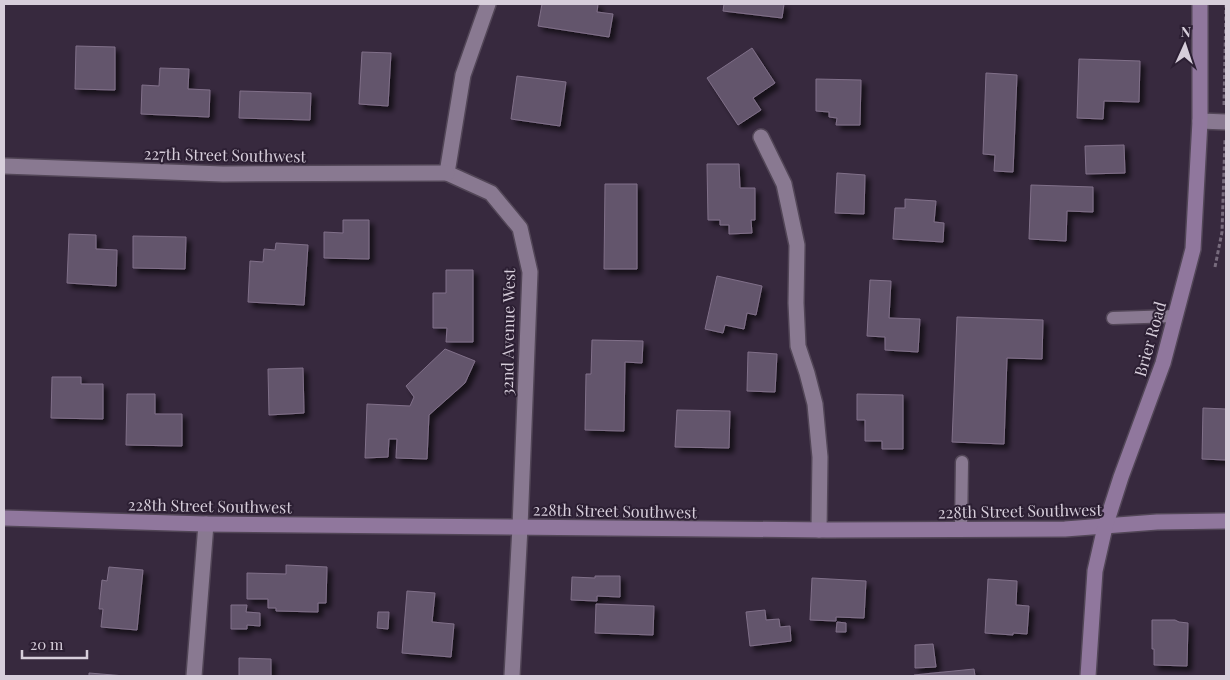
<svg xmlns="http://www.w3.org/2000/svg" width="1230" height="680" viewBox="0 0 1230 680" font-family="'Playfair Display',serif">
  <defs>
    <filter id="shadow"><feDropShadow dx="4.5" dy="4.5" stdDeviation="2.5" flood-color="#0009"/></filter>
  </defs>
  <rect width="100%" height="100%" fill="#37293e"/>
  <g fill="#64556c" stroke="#807089" filter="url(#shadow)">
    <path d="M 542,4 L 598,4 L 597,12 L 613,14 L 609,37 L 538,26 Z"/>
    <path d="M 724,4 L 784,4 L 782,18 L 723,11 Z"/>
    <path d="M 76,46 L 115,47 L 115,90 L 75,89 Z"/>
    <path d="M 752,48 L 775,83 L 753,98 L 761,110 L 738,125 L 707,78 Z"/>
    <path d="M 362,52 L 391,53 L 388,106 L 359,104 Z"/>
    <path d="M 1079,59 L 1140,61 L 1139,102 L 1104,101 L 1103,119 L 1077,118 Z"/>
    <path d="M 160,68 L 189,69 L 188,89 L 210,90 L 209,117 L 141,114 L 142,85 L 159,86 Z"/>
    <path d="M 986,73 L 1017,75 L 1013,172 L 994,171 L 995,155 L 983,154 Z"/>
    <path d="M 517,76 L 566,82 L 560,126 L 511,119 Z"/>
    <path d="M 816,79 L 861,80 L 860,125 L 836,125 L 837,118 L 829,117 L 829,112 L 816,111 Z"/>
    <path d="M 240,91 L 311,93 L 310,120 L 239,118 Z"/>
    <path d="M 1124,145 L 1125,173 L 1086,174 L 1085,146 Z"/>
    <path d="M 707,164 L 739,164 L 740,188 L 755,188 L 755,220 L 751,220 L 752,233 L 729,234 L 729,225 L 720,225 L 720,220 L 708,220 Z"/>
    <path d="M 837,173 L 865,175 L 864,214 L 835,213 Z"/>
    <path d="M 605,184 L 637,184 L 637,269 L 604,269 Z"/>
    <path d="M 1031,185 L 1093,187 L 1093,212 L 1067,211 L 1066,241 L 1029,239 Z"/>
    <path d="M 905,199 L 936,201 L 934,222 L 944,223 L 943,242 L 893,239 L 895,208 L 905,208 Z"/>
    <path d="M 343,220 L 369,220 L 369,259 L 324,258 L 324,232 L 343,233 Z"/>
    <path d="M 69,234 L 96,235 L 96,249 L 117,250 L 116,286 L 67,283 Z"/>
    <path d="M 133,236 L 186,237 L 185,269 L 133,268 Z"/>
    <path d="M 276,243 L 308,245 L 304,305 L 248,302 L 250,261 L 263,262 L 264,249 L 275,250 Z"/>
    <path d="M 446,270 L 473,270 L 473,342 L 446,342 L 447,328 L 433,328 L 433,293 L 446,293 Z"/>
    <path d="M 717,276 L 762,286 L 756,315 L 747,313 L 744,329 L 725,325 L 723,333 L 705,329 Z"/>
    <path d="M 870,280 L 891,281 L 889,318 L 920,319 L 918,352 L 885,350 L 885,337 L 867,336 Z"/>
    <path d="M 957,317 L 1043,320 L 1042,359 L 1007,358 L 1004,444 L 952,442 Z"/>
    <path d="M 592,340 L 643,341 L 642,363 L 625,362 L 624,431 L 585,430 L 586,374 L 591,374 Z"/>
    <path d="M 445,349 L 475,361 L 465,383 L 429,415 L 427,459 L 396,458 L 397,439 L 389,439 L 388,457 L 365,458 L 367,404 L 410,406 L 414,397 L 406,386 Z"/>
    <path d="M 748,352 L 777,354 L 775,392 L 747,391 Z"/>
    <path d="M 303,368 L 304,413 L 269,415 L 268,369 Z"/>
    <path d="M 52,377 L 81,377 L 81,384 L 103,384 L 103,419 L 51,418 Z"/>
    <path d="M 127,394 L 155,394 L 155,414 L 182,414 L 182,446 L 126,445 Z"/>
    <path d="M 857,394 L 903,395 L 903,449 L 882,449 L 882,441 L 865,441 L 865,420 L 857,420 Z"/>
    <path d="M 1203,408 L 1226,409 L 1226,460 L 1202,459 Z"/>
    <path d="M 677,410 L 730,411 L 729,448 L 675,447 Z"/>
    <path d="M 286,565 L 327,567 L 326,603 L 318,603 L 318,612 L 276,611 L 276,608 L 268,608 L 268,599 L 247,599 L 247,573 L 286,574 Z"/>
    <path d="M 109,567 L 143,570 L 137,630 L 101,627 L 103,609 L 99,609 L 102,580 L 107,581 Z"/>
    <path d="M 595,576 L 620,576 L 620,597 L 597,596 L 597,601 L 571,600 L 572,577 L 595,578 Z"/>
    <path d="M 812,578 L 866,581 L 864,618 L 836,617 L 836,621 L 810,620 Z"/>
    <path d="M 988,579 L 1017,581 L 1016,605 L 1029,606 L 1027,634 L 1013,633 L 1013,635 L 985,633 Z"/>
    <path d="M 407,591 L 435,593 L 432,622 L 454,624 L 451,657 L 402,653 Z"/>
    <path d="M 596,604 L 654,606 L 653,635 L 595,633 Z"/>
    <path d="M 231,605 L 247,605 L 246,612 L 260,613 L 260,626 L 247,625 L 247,629 L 231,629 Z"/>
    <path d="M 765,610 L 766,620 L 779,619 L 780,627 L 790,626 L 791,641 L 750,646 L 746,612 Z"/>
    <path d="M 378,612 L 389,612 L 388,629 L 377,628 Z"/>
    <path d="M 1152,620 L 1175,620 L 1179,622 L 1188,623 L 1187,666 L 1154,665 L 1154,649 L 1152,649 Z"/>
    <path d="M 837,622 L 846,623 L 846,632 L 836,632 Z"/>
    <path d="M 933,644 L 936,667 L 915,668 L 915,645 Z"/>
    <path d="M 239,658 L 271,659 L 271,676 L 239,676 Z"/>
    <path d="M 974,669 L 975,676 L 914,676 L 914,675 Z"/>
    <path d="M 89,673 L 125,676 L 89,676 Z"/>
  </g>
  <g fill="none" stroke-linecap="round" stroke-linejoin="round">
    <g stroke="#524657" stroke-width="15">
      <g id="lane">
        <path d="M 1113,318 L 1175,316"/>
        <path d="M 961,530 L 962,462"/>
      </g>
    </g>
    <g stroke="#524657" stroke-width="18">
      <g id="street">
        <path d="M 488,4 L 463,75 L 447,173 L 491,193 L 520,228 L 530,272 L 520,527 L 512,676"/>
        <path d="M 1200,121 L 1226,122"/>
        <path d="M 761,137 L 784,184 L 797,245 L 796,303 L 798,346 L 807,373 L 815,404 L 820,457 L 819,530"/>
        <path d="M 4,166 L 223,174 L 447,173"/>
        <path d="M 194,676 L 206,524"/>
      </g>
    </g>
    <g stroke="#524657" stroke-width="18">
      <g id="secondary">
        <path d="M 4,518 L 206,524 L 827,530 L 1065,529 L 1157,522 L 1226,521"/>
        <path d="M 1088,676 L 1095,571 L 1105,527 L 1121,477 L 1163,363 L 1193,249 L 1200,121 L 1200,4"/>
      </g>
    </g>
    <g stroke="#776b7d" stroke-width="3" stroke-dasharray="4 2.5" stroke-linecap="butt">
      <path d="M 1224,105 L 1226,4"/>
      <path d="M 1215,267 L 1222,232 L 1225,139"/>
    </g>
    <use href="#lane" stroke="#897991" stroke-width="12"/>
    <use href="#street" stroke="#897991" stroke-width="15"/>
    <use href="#secondary" stroke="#90779d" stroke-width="15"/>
  </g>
  <g text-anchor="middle" stroke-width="4" stroke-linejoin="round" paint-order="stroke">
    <g font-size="16" fill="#d7cedb" stroke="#2c1f33">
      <text transform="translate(225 155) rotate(1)" y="6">227th Street Southwest</text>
      <text transform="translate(508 332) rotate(-89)" y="6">32nd Avenue West</text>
      <text transform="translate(1150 339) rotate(-74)" y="6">Brier Road</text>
      <text transform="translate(210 506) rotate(1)" y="6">228th Street Southwest</text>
      <text transform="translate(615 511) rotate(1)" y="6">228th Street Southwest</text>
      <text transform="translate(1020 511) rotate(-1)" y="6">228th Street Southwest</text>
    </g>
  </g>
  <rect width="1230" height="680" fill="none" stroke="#d7cedb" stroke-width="10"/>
  <g transform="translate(1185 45) rotate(3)" stroke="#2c1f33" stroke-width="4" paint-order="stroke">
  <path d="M0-4L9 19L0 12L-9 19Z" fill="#d7cedb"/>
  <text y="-8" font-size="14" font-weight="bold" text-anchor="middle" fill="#d7cedb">N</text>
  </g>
  <path d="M22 650v8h65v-8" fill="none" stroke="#d7cedb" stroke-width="2.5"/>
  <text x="30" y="650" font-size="15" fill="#d7cedb" stroke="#2c1f33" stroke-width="4" paint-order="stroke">20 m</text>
</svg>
